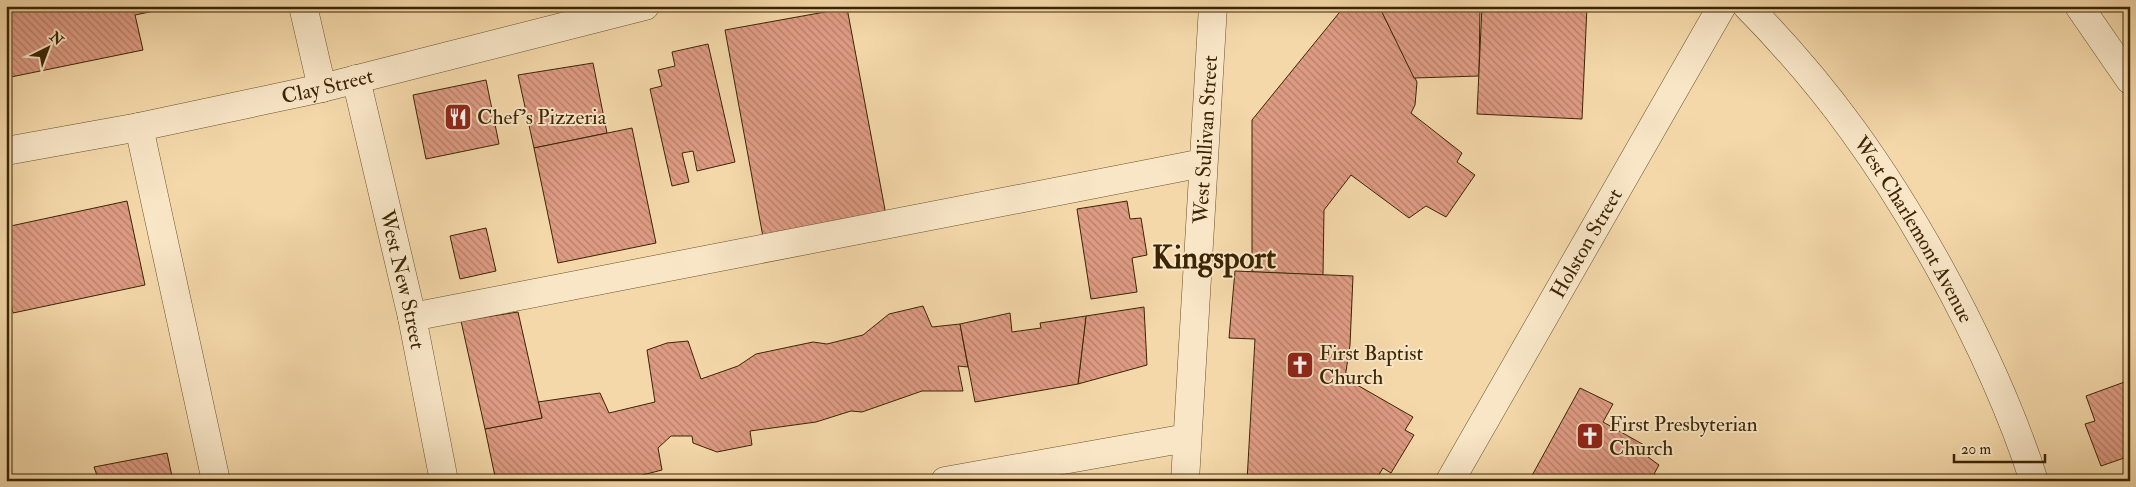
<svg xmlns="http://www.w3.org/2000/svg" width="2136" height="487" viewBox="0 0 2136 487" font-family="'IM FELL Double Pica',serif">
  <defs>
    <pattern id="building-back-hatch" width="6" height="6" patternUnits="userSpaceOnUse" patternTransform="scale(1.25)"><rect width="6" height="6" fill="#de9b83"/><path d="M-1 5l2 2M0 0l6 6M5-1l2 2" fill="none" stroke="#b57e69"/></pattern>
  </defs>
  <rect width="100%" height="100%" fill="#f4d8a9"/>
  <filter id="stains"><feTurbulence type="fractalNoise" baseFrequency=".004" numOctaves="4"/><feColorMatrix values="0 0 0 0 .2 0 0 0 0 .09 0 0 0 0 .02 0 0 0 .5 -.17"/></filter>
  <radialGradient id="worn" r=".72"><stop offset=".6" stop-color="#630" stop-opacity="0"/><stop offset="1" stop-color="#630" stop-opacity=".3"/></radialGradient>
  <g fill="url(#building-back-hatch)" stroke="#3b2503">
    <path d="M 6,6 L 178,6 L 135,15 L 143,50 L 6,78 Z"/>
    <path d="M 1348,6 L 1379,6 L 1417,82 L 1415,105 L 1411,113 L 1462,153 L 1457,162 L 1475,175 L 1446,217 L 1426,206 L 1409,218 L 1351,175 L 1324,210 L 1323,275 L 1252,272 L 1252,120 L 1343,8 Z"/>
    <path d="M 1379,6 L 1480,6 L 1479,76 L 1414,78 Z"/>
    <path d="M 1482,6 L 1587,6 L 1582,119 L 1477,114 Z"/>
    <path d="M 847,8 L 886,215 L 763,237 L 725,30 Z"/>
    <path d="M 708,44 L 735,162 L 697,171 L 693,151 L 682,153 L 689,182 L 672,186 L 650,89 L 662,86 L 658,70 L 675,66 L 672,52 Z"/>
    <path d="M 593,63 L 607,133 L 534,148 L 518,75 Z"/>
    <path d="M 486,80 L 499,144 L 426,159 L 413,95 Z"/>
    <path d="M 632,128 L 656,243 L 558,263 L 534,148 Z"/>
    <path d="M 127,201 L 145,285 L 13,313 L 6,282 L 6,227 Z"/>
    <path d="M 1127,201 L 1130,219 L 1141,218 L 1147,255 L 1132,258 L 1137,292 L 1091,299 L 1077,209 Z"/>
    <path d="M 486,228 L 496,271 L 460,279 L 450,236 Z"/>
    <path d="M 1235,271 L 1353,276 L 1350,345 L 1345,378 L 1413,417 L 1405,430 L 1414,435 L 1391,473 L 1383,468 L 1375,481 L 1247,481 L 1255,339 L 1229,338 Z"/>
    <path d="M 923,306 L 932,327 L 960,324 L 968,367 L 958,366 L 963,391 L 922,391 L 862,412 L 851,411 L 816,422 L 750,431 L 752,445 L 717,452 L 693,443 L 692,436 L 671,436 L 658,448 L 662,470 L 619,481 L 496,481 L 485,429 L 542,418 L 538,402 L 600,393 L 609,413 L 655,402 L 647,350 L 667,343 L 688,341 L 701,379 L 738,366 L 756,354 L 813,342 L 827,344 L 863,335 L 889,314 Z"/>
    <path d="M 1144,307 L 1147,365 L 1078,384 L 1086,316 Z"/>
    <path d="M 518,312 L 542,418 L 485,429 L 461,321 Z"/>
    <path d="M 1010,313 L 1012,332 L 1041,328 L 1040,323 L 1086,316 L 1078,384 L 975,402 L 960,324 Z"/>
    <path d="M 2130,380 L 2130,456 L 2101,466 L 2085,424 L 2095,421 L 2086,396 Z"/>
    <path d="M 1580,388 L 1613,404 L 1603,422 L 1653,450 L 1648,457 L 1659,465 L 1654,474 L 1665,481 L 1529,481 Z"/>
    <path d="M 167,453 L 173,481 L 99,481 L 94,467 Z"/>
  </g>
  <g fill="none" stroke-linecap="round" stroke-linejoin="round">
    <g stroke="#69522c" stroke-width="29">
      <g id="minor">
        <path d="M 303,6 L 322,88"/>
        <path id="s1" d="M 1747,6 C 1827,87 1884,168 1939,267 C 1977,336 2010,406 2034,481"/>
        <path d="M 2079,6 L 2130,80"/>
        <path id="s2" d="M 356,79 L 412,317 L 444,481"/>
        <path d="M 139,127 L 216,481"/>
        <path id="s3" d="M 6,151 L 139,127 L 322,88 L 645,6"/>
        <path d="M 412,317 L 1203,163"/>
        <path d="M 945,481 L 1187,438"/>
        <path id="s4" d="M 1185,481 L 1213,6"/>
        <path id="s5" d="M 1450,481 L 1722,6"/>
      </g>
    </g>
    <use href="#minor" stroke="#f8e6c7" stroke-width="28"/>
  </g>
  <defs>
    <g id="restaurant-square" transform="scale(1.4375)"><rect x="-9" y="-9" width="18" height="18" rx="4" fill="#8f2418" stroke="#f8e6c7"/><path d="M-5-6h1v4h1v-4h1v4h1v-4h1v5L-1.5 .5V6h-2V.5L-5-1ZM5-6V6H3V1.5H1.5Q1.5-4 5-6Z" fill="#fff"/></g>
    <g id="church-square" transform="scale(1.4375)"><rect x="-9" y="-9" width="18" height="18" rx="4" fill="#8f2418" stroke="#f8e6c7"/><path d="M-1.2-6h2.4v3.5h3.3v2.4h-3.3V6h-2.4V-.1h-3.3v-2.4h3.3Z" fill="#fff"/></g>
  </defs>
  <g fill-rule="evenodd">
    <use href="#restaurant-square" x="458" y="117"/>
    <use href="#church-square" x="1300" y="365"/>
    <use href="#church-square" x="1590" y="436"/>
  </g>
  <g text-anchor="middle" stroke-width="4" stroke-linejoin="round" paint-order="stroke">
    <g font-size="21" fill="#3b2503" stroke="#f8e6c7">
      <text dy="7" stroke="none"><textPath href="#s3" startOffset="328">Clay Street</textPath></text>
      <text dy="7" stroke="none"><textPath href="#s4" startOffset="342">West Sullivan Street</textPath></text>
      <text dy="7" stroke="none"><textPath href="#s1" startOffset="280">West Charlemont Avenue</textPath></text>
      <text dy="7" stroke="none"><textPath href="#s5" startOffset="274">Holston Street</textPath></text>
      <text dy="7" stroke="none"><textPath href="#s2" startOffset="206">West New Street</textPath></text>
    </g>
    <g font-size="21" fill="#3b2503" stroke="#f8e6c7" text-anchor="start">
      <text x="477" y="124">Chef's Pizzeria</text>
      <text x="1319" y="360">First Baptist<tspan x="1319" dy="24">Church</tspan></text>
      <text x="1609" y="431">First Presbyterian<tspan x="1609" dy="24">Church</tspan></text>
    </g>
    <g font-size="31" font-weight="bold" fill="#3b2503" stroke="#f8e6c7">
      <text x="1214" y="268">Kingsport</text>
    </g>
  </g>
  <rect width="2136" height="487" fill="none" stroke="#f4d8a9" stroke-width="25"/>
  <rect x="8" y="8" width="2121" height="472" fill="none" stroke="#3b2503" stroke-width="2.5"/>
  <rect x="12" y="12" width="2111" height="462" fill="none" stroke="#3b2503"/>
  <g transform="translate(48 48) rotate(42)" stroke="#f8e6c7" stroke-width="4" paint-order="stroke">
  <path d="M0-4L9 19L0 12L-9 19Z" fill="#3b2503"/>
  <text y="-8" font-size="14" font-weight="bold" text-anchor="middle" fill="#3b2503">N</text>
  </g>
  <path d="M1954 454v8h91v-8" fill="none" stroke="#3b2503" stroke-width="2.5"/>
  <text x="1961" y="454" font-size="15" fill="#3b2503" stroke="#f8e6c7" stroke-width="4" paint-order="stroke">20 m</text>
  <rect width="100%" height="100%" filter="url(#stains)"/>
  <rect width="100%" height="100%" fill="url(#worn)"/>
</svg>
